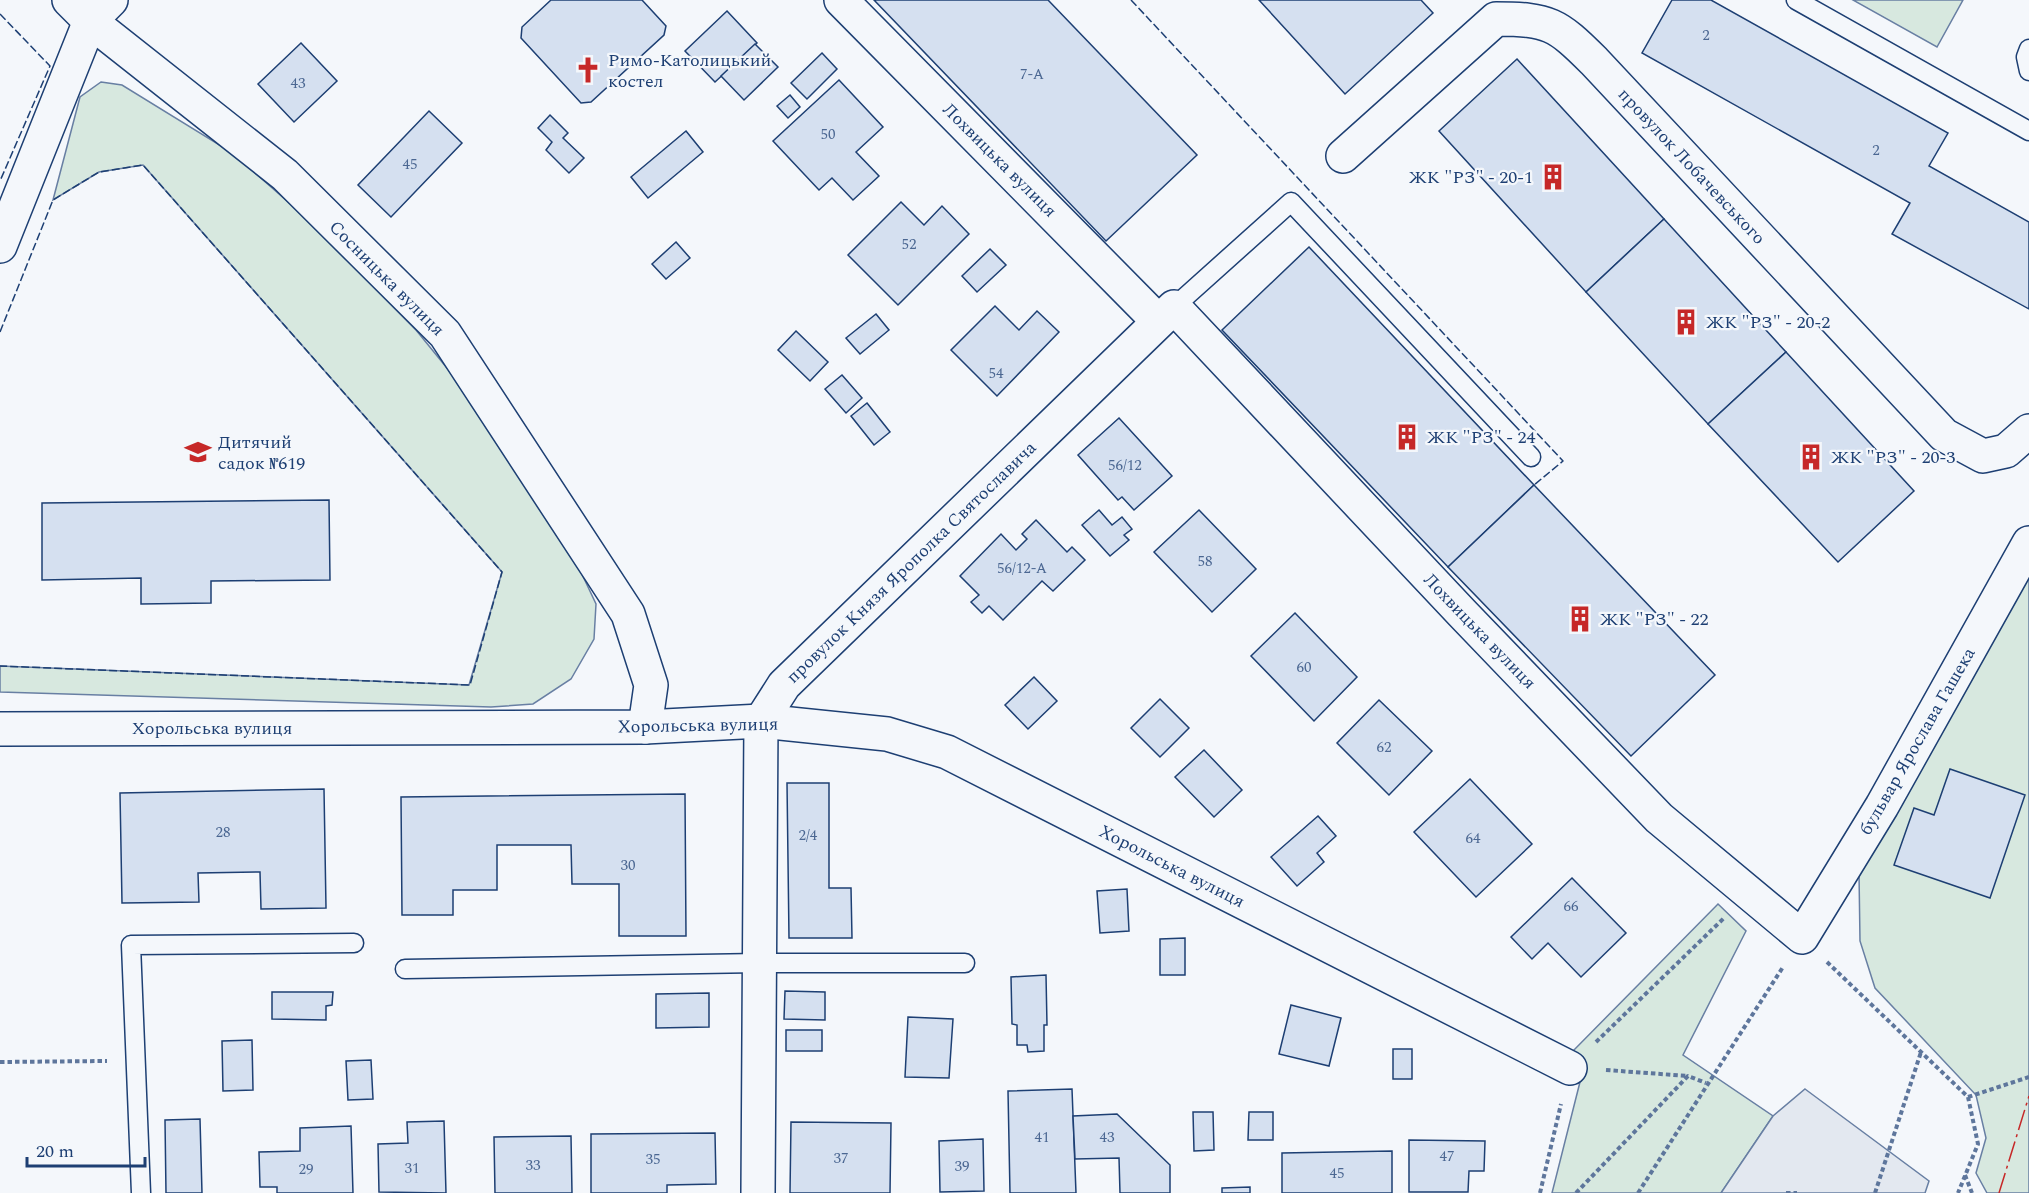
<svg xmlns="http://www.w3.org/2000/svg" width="2029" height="1193" viewBox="0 0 2029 1193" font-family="Spectral,serif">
  <rect width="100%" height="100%" fill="#f4f7fb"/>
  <g fill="#d7e8df" stroke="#687fa3" stroke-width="1.5">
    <path d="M 1853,0 L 1963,0 L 1937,47 Z"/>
    <path d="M 101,82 L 122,85 L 231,152 L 303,215 L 416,330 L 451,373 L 580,570 L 596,604 L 594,639 L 571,679 L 533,704 L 491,707 L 0,692 L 0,666 L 469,685 L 502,572 L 143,165 L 99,172 L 53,200 L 80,97 Z"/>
    <path d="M 2029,565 L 2029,1193 L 1987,1193 L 1976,1173 L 1986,1138 L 1976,1095 L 1875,988 L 1860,941 L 1859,873 Z"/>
    <path d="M 1718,904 L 1746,931 L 1683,1055 L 1773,1116 L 1721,1193 L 1552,1193 L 1582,1074 L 1570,1054 Z"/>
  </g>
  <path fill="#e3e8f0" stroke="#687fa3" stroke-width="1.5" d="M 1805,1089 L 1929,1181 L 1925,1193 L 1721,1193 L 1773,1116 Z"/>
  <g fill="#d5e0f0" stroke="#1d3f73" stroke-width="1.5">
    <path d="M 551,0 L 642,0 L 666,26 L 664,35 L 591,102 L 581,103 L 521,38 L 522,27 Z"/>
    <path d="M 874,0 L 1048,0 L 1197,155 L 1106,241 Z"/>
    <path d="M 1259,0 L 1421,0 L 1433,13 L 1345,94 Z"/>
    <path d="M 1672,0 L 1711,0 L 1948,133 L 1929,166 L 2029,222 L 2029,309 L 1892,234 L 1910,203 L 1642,53 Z"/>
    <path d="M 727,11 L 757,43 L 715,82 L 685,51 Z"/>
    <path d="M 301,43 L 337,81 L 294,122 L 258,84 Z"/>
    <path d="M 755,44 L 778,67 L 744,100 L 721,76 Z"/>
    <path d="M 822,53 L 837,69 L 807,99 L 791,83 Z"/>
    <path d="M 1517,59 L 1664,219 L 1586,292 L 1439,131 Z"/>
    <path d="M 839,80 L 883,127 L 856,152 L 879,176 L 853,200 L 832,178 L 819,190 L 773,141 Z"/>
    <path d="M 790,95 L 800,107 L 788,118 L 777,106 Z"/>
    <path d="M 429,111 L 462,143 L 391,217 L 358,185 Z"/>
    <path d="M 550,115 L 568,133 L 563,138 L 584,158 L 569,173 L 546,150 L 552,142 L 538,128 Z"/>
    <path d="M 686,131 L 703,152 L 648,198 L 631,177 Z"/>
    <path d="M 901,202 L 924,225 L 942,206 L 969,234 L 898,305 L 848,255 Z"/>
    <path d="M 1664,219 L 1786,352 L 1708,424 L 1586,292 Z"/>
    <path d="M 676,242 L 690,258 L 666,279 L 652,264 Z"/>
    <path d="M 1309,247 L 1534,485 L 1448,567 L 1222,330 Z"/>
    <path d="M 990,249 L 1006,265 L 977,292 L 962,276 Z"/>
    <path d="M 995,306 L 1019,330 L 1037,311 L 1059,332 L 997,396 L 951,350 Z"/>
    <path d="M 876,314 L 889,330 L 860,354 L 846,338 Z"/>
    <path d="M 796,331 L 828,362 L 810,381 L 778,350 Z"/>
    <path d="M 1786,352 L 1914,491 L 1838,562 L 1708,424 Z"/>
    <path d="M 842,375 L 862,398 L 846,413 L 825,389 Z"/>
    <path d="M 867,403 L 890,432 L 874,445 L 851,416 Z"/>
    <path d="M 1119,418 L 1172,476 L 1134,510 L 1122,497 L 1118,500 L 1078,455 Z"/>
    <path d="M 1534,485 L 1715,675 L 1631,756 L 1448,567 Z"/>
    <path d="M 329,500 L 330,580 L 211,581 L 211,603 L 141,604 L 141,578 L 42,580 L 42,503 Z"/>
    <path d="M 1099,510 L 1112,525 L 1122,517 L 1132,529 L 1124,535 L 1129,540 L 1110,556 L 1082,525 Z"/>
    <path d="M 1199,510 L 1256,569 L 1212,612 L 1154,552 Z"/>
    <path d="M 1036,520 L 1067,552 L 1072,547 L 1085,560 L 1053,591 L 1042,581 L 1003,620 L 989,606 L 982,613 L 971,602 L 979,595 L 960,576 L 1001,534 L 1016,550 L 1027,539 L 1022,534 Z"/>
    <path d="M 1295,613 L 1357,677 L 1314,721 L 1251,656 Z"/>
    <path d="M 1034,677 L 1057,701 L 1028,729 L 1005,705 Z"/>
    <path d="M 1160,699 L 1189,728 L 1160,757 L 1131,728 Z"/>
    <path d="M 1379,700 L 1432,751 L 1389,795 L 1337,743 Z"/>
    <path d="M 1204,750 L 1242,790 L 1214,817 L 1175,777 Z"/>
    <path d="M 1950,769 L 2025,795 L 1990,898 L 1894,865 L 1914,808 L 1934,815 Z"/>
    <path d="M 1470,779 L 1532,844 L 1476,897 L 1414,832 Z"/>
    <path d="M 787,783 L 829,783 L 829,888 L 851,888 L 852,938 L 789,938 Z"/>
    <path d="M 324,789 L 326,908 L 261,909 L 260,872 L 198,873 L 199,902 L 122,903 L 120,793 Z"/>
    <path d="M 685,794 L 686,936 L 619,936 L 619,884 L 572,884 L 571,845 L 497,845 L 497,890 L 453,890 L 453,915 L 402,915 L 401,797 Z"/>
    <path d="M 1318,816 L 1336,836 L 1317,853 L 1324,862 L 1297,886 L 1271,857 Z"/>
    <path d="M 1572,878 L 1626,933 L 1581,977 L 1548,943 L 1532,959 L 1511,937 Z"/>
    <path d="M 1127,889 L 1129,931 L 1100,933 L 1097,891 Z"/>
    <path d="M 1185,938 L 1185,975 L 1160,975 L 1160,939 Z"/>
    <path d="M 1046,975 L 1047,1025 L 1044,1025 L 1044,1051 L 1028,1052 L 1027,1045 L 1017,1045 L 1017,1025 L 1012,1024 L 1011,977 Z"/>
    <path d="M 785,991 L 825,992 L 825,1020 L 784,1019 Z"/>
    <path d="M 272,992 L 333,992 L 332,1005 L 326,1006 L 326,1020 L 272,1019 Z"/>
    <path d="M 709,993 L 709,1027 L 656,1028 L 656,994 Z"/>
    <path d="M 1291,1005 L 1341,1018 L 1329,1066 L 1279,1054 Z"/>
    <path d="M 908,1017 L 953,1019 L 949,1078 L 905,1077 Z"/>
    <rect x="786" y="1030" width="36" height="21"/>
    <path d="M 252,1040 L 253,1090 L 223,1091 L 222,1041 Z"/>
    <rect x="1393" y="1049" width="19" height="30"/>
    <path d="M 371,1060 L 373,1099 L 348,1100 L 346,1061 Z"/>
    <path d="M 1072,1089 L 1076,1193 L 1010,1193 L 1008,1091 Z"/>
    <path d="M 1193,1112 L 1213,1112 L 1214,1150 L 1194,1151 Z"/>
    <path d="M 1249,1112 L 1273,1112 L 1273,1140 L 1248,1140 Z"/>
    <path d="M 1117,1114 L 1170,1165 L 1170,1193 L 1120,1193 L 1119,1158 L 1075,1159 L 1073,1116 Z"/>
    <path d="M 200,1119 L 202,1193 L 166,1193 L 165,1120 Z"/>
    <path d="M 444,1121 L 446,1193 L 379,1192 L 378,1144 L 408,1143 L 407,1122 Z"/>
    <path d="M 791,1122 L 891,1123 L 890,1193 L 790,1193 Z"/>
    <path d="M 351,1126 L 353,1193 L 277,1193 L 277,1187 L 260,1187 L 259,1152 L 300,1151 L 300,1128 Z"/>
    <path d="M 715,1133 L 716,1184 L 667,1185 L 667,1193 L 591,1193 L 591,1134 Z"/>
    <path d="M 571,1136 L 572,1193 L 495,1193 L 494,1137 Z"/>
    <path d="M 983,1139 L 984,1191 L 940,1192 L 939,1141 Z"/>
    <path d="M 1409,1140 L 1485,1141 L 1484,1171 L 1469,1171 L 1468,1192 L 1409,1192 Z"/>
    <path d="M 1392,1151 L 1392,1193 L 1282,1193 L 1282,1153 Z"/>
    <path d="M 1250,1187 L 1250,1193 L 1222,1193 L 1222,1188 Z"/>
  </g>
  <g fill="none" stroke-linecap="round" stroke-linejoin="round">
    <g stroke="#1d3f73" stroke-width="21">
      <g id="service">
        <path d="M 1796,0 L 2029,131"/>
        <path d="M 2029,49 L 2026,57 L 2029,71"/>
        <path d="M 1174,307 L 1291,202 L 1531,457"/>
        <path d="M 405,969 L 759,963 L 965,963"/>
        <path d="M 141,1193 L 131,945 L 354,943"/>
      </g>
    </g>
    <g stroke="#1d3f73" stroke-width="36">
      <g id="minor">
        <path d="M 69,0 L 90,21 L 285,175 L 445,334 L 628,614 L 651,685 L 645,727"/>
        <path d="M 841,0 L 1158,321"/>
        <path d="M 1343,156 L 1496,19 C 1549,19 1557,24 1594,61 L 1944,435 L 1983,456 L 2006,451 L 2029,431"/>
        <path d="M 0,246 L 90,21 L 111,0"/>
        <path d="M 0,729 L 645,727 L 761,721 L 887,734 L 947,752 L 1570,1068"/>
        <path d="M 758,1193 L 761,721 L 784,685 L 1174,307 L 1462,613 L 1659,818 L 1802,937 L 1882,806 L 2029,543"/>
      </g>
    </g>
    <g stroke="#5e769c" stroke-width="4" stroke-dasharray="4.5 3" stroke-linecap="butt">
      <path d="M 1827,962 L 1968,1097 L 1978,1144 L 1958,1193"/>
      <path d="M 1596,1042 L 1724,918"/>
      <path d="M 0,1062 L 107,1061"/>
      <path d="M 1606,1070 L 1688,1076"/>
      <path d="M 1968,1097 L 2029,1077"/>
      <path d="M 1965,1175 L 1972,1193"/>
      <path d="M 1540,1193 L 1561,1104"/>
      <path d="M 1576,1193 L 1688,1076 L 1706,1083"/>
      <path d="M 1638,1193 L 1783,967"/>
      <path d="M 1786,1193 L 1797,1193"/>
      <path d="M 1875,1193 L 1921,1052"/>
    </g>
    <use href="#service" stroke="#f4f7fb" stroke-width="18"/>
    <use href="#minor" stroke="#f4f7fb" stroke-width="33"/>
    <g stroke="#1d3f73" stroke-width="1.5" stroke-dasharray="8 3" stroke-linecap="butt">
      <path d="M 1131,0 L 1563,461 L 1534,485"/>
      <path d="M 0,14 L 50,66 L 0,181"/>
      <path d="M 0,332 L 53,200 L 99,172 L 143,165 L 502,572 L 470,685 L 0,666"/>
    </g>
    <path stroke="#c62828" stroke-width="1.5" stroke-dasharray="21 4.5 3 4.5" stroke-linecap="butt" d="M 1999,1193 L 2029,1096"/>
  </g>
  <defs>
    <g id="church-bare" transform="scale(2.07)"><path d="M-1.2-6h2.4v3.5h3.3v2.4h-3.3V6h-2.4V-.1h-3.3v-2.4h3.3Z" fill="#c62828" stroke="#f4f7fb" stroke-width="2.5" paint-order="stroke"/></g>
    <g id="building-bare" transform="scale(2.07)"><path d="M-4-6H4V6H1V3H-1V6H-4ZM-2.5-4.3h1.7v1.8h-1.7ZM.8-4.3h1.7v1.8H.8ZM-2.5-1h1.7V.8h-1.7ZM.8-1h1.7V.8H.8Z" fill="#c62828" stroke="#f4f7fb" stroke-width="2.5" paint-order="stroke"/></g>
    <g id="school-bare" transform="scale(2.07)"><path d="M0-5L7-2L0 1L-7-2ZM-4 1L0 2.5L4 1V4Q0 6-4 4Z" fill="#c62828" stroke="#f4f7fb" stroke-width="2.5" paint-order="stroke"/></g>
  </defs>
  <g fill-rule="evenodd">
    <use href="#church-bare" x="588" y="70"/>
    <use href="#building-bare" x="1553" y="177"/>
    <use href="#building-bare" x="1686" y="322"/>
    <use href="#building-bare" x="1407" y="437"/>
    <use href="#school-bare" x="198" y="452"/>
    <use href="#building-bare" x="1811" y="457"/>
    <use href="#building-bare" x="1580" y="619"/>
  </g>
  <g text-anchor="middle" stroke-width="4.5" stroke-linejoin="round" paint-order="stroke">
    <g font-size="15" fill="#4b6792">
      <text x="1706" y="40">2</text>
      <text x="1032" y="79">7-А</text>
      <text x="298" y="88">43</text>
      <text x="828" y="139">50</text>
      <text x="1876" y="155">2</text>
      <text x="410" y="169">45</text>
      <text x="909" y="249">52</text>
      <text x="996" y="378">54</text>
      <text x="1125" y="470">56/12</text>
      <text x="1205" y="566">58</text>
      <text x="1022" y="573">56/12-А</text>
      <text x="1304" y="672">60</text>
      <text x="1384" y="752">62</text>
      <text x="223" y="837">28</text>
      <text x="808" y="840">2/4</text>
      <text x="1473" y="843">64</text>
      <text x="628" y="870">30</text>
      <text x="1571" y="911">66</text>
      <text x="1042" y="1142">41</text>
      <text x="1107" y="1142">43</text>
      <text x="1447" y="1161">47</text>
      <text x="841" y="1163">37</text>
      <text x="653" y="1164">35</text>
      <text x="533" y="1170">33</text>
      <text x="962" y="1171">39</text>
      <text x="412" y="1173">31</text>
      <text x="306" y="1174">29</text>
      <text x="1337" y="1178">45</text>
    </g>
    <g font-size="18" fill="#1d3f73" stroke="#f4f7fb" text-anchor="start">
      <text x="608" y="66">Римо-Католицький<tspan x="608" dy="21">костел</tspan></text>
      <text x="1533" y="183" text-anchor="end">ЖК "РЗ" - 20-1</text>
      <text x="1706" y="328">ЖК "РЗ" - 20-2</text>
      <text x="1427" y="443">ЖК "РЗ" - 24</text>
      <text x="218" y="448">Дитячий<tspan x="218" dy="21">садок №619</tspan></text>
      <text x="1831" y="463">ЖК "РЗ" - 20-3</text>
      <text x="1600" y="625">ЖК "РЗ" - 22</text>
    </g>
    <g font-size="18" fill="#1d3f73" stroke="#f4f7fb">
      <text transform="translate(1000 160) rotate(45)" y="6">Лохвицька вулиця</text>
      <text transform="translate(1692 166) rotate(47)" y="6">провулок Лобачевського</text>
      <text transform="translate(387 278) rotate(45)" y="6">Сосницька вулиця</text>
      <text transform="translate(911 562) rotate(-44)" y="6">провулок Князя Ярополка Святославича</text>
      <text transform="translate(1480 631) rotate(46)" y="6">Лохвицька вулиця</text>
      <text transform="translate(698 725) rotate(-1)" y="6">Хорольська вулиця</text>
      <text x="212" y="734">Хорольська вулиця</text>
      <text transform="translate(1917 741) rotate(-60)" y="6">бульвар Ярослава Гашека</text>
      <text transform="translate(1172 866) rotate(27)" y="6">Хорольська вулиця</text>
    </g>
  </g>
  <path d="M27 1157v9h118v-9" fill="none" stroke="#1d3f73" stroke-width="3"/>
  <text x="36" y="1157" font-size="18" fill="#1d3f73" stroke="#f4f7fb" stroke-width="4.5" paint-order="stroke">20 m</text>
</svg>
